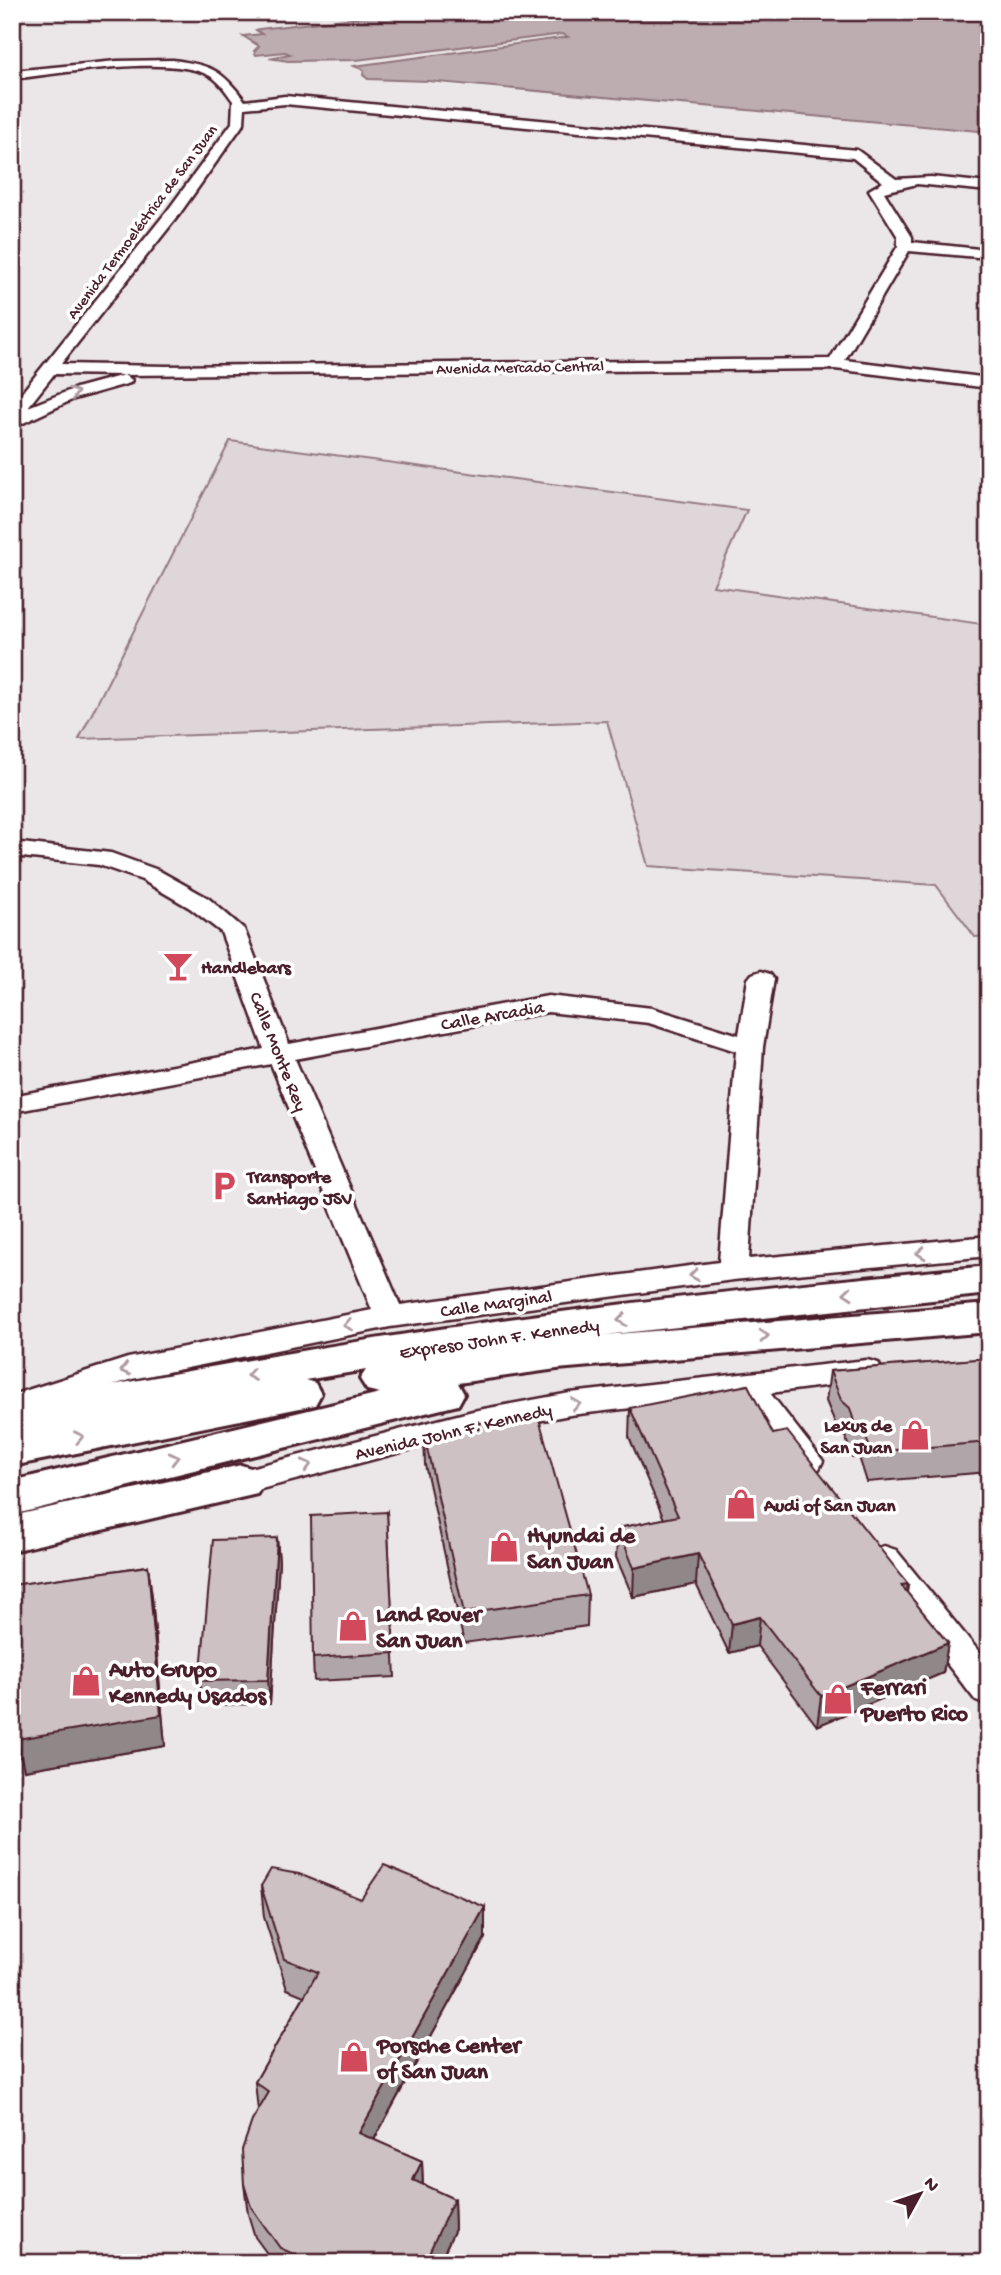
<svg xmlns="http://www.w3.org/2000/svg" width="1001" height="2275" viewBox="0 0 1001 2275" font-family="'Gochi Hand',sans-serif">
  <rect width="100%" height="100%" fill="#f8f6f7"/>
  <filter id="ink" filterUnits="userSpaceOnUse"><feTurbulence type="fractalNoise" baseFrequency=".0143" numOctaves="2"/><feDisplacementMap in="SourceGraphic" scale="14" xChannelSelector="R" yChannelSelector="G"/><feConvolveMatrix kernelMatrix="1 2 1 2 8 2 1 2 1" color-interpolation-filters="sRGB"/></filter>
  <g filter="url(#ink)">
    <path fill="#ebe6e8" d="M 12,12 L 406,12 L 259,29 L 263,34 L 244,36 L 260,46 L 257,55 L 285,52 L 292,54 L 270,58 L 323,61 L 356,60 L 563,34 L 569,36 L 354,65 L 380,79 L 989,132 L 989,625 L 713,586 L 746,510 L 80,738 L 607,721 L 648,866 L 936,885 L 974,937 L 989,936 L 989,2263 L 12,2263 Z"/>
    <path fill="#ded6d9" stroke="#947a82" stroke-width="2" d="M 230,441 L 747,510 L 713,586 L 989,625 L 989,936 L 975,937 L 936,885 L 648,866 L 607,721 L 79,739 Z"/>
    <path fill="#bdadb0" stroke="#8f747b" stroke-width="2" d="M 406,12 L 989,12 L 989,132 L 427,81 L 368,79 L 363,75 L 364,70 L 354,66 L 568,37 L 563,34 L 356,60 L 288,61 L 269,58 L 290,54 L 285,52 L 256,55 L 254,51 L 259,46 L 243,36 L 262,34 L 256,30 L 259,29 Z"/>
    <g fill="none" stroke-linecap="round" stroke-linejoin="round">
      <g stroke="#4a1f2b" stroke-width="5">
        <g id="minor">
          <path d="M 173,60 C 211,65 222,70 245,101 L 285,96 L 857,150 L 896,179 L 931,177 L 989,183 L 989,191 L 917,184 L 884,192 L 912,237 L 912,242 L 989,250 L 989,258 L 909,251 L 845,360 L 989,378 L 989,388 L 835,369 L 124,375 L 132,380 L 130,383 L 74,399 L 21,424 L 12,424 L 12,405 L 168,210 L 232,123 L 233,101 C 227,93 221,83 212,77 C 175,53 57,74 12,79 L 12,71 L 117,61 ZM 285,104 L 853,158 L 883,182 L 869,190 L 898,237 L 898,246 L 830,359 L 166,366 L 61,364 L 178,216 L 244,123 L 245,108 ZM 54,374 L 124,375 L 76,388 L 28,407 Z"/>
          <path d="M 12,842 L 111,853 L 158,870 L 208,898 L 244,929 L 289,1044 L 548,996 L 652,1008 L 739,1035 L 748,979 L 752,974 L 761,971 L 770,974 L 774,979 L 763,1047 L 749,1259 L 989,1236 L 989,1256 L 733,1280 L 390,1327 L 132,1379 L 12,1418 L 12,1395 L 128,1358 L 372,1310 L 271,1064 L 12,1112 L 12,1096 L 264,1049 L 221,932 L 190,908 L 142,880 L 99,865 L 12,856 ZM 548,1012 L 649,1023 L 736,1051 L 719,1262 L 400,1305 L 295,1059 Z"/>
          <path d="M 867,1360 L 878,1363 L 883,1371 L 878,1379 L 770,1393 L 823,1461 L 819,1469 L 807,1473 L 795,1469 L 737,1396 L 570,1415 L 473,1433 L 223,1499 L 211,1496 L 206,1487 L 211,1478 L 223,1475 L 473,1411 L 570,1393 Z"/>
          <path d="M 884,1546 L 896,1550 L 989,1664 L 989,1706 L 976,1701 L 872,1568 L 867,1559 L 872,1550 Z"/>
        </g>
      </g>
      <g stroke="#4a1f2b" stroke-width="6">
        <g id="highway">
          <path d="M 989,1266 L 989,1294 L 604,1335 L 989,1304 L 989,1332 L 557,1369 L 458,1383 L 464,1394 L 458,1405 L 12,1515 L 12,1481 L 380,1393 L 367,1390 L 360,1379 L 366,1370 L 305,1380 L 315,1383 L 321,1394 L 315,1405 L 12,1466 L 12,1404 C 177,1372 342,1342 509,1319 C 668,1297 828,1281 989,1266 Z"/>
          <path d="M 241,1465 L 257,1470 L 264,1482 L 257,1494 L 12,1551 L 12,1516 Z"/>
        </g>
      </g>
      <use href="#minor" fill="#fff" fill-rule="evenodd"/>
      <use href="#highway" fill="#fff" fill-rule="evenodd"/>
    </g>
    <g fill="#b0a6a9" stroke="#4a1f2b" stroke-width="2">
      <path d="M 989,1358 L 989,1472 L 867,1482 L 859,1457 L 852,1458 L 846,1438 L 838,1430 L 826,1401 L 830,1371 Z"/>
      <path d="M 630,1408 L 773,1434 L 908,1584 L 907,1593 L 948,1643 L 943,1673 L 817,1726 L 757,1646 L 729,1653 L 696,1584 L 633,1597 L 616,1557 L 618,1528 L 664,1519 L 629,1437 Z"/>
      <path d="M 479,1423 L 588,1595 L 587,1626 L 464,1643 L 425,1465 L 424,1435 L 479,1428 Z"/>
      <path d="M 387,1512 L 395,1677 L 314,1681 L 313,1658 Z"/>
      <path d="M 277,1538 L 279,1562 L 270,1704 L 203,1705 L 200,1681 Z"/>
      <path d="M 148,1566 L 152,1597 L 165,1746 L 24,1770 L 21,1757 L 12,1758 L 12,1585 Z"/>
      <path d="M 261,1886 L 361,1899 L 485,1938 L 374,2140 L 422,2161 L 423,2185 L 454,2199 L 455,2229 L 439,2263 L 274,2263 L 255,2237 L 248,2214 L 244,2184 L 258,2111 L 255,2082 L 304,1996 L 287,1989 L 264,1917 Z"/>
    </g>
    <g fill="#908789" stroke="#4a1f2b" stroke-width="2">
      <path d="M 277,1538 L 279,1562 L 270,1704 L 268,1680 Z"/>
      <path d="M 698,1554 L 696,1584 L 633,1597 L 634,1568 Z"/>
      <path d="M 148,1566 L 152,1597 L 165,1746 L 24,1770 L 17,1739 Z"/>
      <path d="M 908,1584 L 904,1613 L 901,1585 Z"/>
      <path d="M 760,1617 L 757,1646 L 729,1653 L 732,1624 Z"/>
      <path d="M 948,1643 L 943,1673 L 817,1726 L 821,1696 Z"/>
      <path d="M 485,1907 L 485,1938 L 361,2163 L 359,2133 Z"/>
      <path d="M 422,2161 L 423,2191 L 413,2180 Z"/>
      <path d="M 454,2199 L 455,2229 L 439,2263 L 399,2263 Z"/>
    </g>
    <g fill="#cdc1c4" stroke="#4a1f2b" stroke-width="2">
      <path d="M 989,1358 L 989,1442 L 871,1452 L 863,1427 L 856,1428 L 850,1408 L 841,1400 L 830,1371 Z"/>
      <path d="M 748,1385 L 773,1434 L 787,1431 L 908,1584 L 901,1585 L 948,1643 L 821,1696 L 760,1617 L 732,1624 L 698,1554 L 634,1568 L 618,1528 L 678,1516 L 630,1408 Z"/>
      <path d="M 538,1415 L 588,1595 L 464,1613 L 424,1435 L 480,1428 L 479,1423 Z"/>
      <path d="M 387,1512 L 394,1653 L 313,1658 L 311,1516 Z"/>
      <path d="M 277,1538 L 268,1680 L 200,1681 L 213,1540 Z"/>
      <path d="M 148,1566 L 161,1715 L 17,1739 L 17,1726 L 12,1727 L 12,1585 Z"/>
      <path d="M 384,1865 L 485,1907 L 359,2133 L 422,2161 L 413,2180 L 454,2199 L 428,2255 L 399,2263 L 313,2263 L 280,2248 L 251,2207 L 244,2184 L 242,2150 L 252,2121 L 269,2092 L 255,2082 L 318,1972 L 284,1959 L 261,1886 L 271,1869 L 299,1874 L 361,1899 Z"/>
    </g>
    <defs><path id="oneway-chevron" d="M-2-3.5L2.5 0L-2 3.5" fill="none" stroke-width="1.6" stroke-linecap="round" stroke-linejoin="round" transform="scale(1.75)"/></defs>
    <g stroke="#ae9aa0">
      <use href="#oneway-chevron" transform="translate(74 393) rotate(-18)"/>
      <use href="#oneway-chevron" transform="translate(921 1253) rotate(175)"/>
      <use href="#oneway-chevron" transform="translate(694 1275) rotate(172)"/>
      <use href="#oneway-chevron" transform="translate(848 1293) rotate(175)"/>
      <use href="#oneway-chevron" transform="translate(622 1320) rotate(173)"/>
      <use href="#oneway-chevron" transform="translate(348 1325) rotate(169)"/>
      <use href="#oneway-chevron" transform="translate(764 1336) rotate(-4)"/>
      <use href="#oneway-chevron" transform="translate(125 1370) rotate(165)"/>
      <use href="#oneway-chevron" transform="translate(251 1375) rotate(170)"/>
      <use href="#oneway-chevron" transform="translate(576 1404) rotate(-8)"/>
      <use href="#oneway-chevron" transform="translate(79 1437) rotate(-12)"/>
      <use href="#oneway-chevron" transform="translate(174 1458) rotate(-14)"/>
      <use href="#oneway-chevron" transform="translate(307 1465) rotate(-14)"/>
    </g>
  </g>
  <defs>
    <g id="bar-bare" transform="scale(2.415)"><path d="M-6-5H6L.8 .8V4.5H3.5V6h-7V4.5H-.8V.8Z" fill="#d1495b" stroke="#fff" stroke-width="2.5" paint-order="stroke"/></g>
    <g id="parking-bare" transform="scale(2.415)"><path d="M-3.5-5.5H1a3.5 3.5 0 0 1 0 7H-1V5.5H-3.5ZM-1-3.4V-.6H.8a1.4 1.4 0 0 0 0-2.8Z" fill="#d1495b" stroke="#fff" stroke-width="2.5" paint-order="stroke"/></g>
    <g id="shop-bare" transform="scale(2.415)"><path d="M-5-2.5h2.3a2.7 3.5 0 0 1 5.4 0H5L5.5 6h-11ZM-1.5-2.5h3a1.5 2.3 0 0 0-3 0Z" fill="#d1495b" stroke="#fff" stroke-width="2.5" paint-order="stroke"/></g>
  </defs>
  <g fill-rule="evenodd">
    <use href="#bar-bare" x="178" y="966"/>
    <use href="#parking-bare" x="224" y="1186"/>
    <use href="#shop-bare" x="915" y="1435"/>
    <use href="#shop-bare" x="741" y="1504"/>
    <use href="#shop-bare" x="504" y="1547"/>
    <use href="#shop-bare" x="353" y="1626"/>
    <use href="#shop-bare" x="86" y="1681"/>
    <use href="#shop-bare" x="838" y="1699"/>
    <use href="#shop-bare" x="354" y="2057"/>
  </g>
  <g text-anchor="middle" stroke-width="7" stroke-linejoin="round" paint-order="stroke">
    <g font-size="16" fill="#4a1f2b" stroke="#fff">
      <text transform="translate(141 221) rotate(-53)" y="6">Avenida Termoeléctrica de San Juan</text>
      <text transform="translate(520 366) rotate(-1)" y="6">Avenida Mercado Central</text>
    </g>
    <g font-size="19" font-weight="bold" fill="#4a1f2b" stroke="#fff" text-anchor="start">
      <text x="201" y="973">Handlebars</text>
      <text x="247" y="1182">Transporte<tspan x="247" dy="22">Santiago JSV</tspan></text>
      <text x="892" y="1431" text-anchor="end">Lexus de<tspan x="892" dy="22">San Juan</tspan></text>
      <text x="764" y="1511">Audi of San Juan</text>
    </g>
    <g font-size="19" fill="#4a1f2b" stroke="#fff">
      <text transform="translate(492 1014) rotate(-10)" y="7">Calle Arcadia</text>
      <text transform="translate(280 1051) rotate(68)" y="7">Calle Monte Rey</text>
      <text transform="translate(496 1302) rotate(-8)" y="7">Calle Marginal</text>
      <text transform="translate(499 1337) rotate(-8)" y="7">Expreso John F. Kennedy</text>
      <text transform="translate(453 1430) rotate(-13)" y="7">Avenida John F. Kennedy</text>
    </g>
    <g font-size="23" font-weight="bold" fill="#4a1f2b" stroke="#fff" text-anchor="start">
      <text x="527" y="1542">Hyundai de<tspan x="527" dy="26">San Juan</tspan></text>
      <text x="376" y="1621">Land Rover<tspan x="376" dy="26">San Juan</tspan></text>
      <text x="109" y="1676">Auto Grupo<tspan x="109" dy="26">Kennedy Usados</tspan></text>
      <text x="861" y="1694">Ferrari<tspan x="861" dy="26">Puerto Rico</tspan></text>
      <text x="377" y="2052">Porsche Center<tspan x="377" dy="26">of San Juan</tspan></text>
    </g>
  </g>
  <rect width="1001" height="2275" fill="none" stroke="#fff" stroke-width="42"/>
  <rect x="21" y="21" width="959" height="2233" fill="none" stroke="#4a1f2b" stroke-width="2.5" filter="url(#ink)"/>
  <g transform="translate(920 2194) rotate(50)" stroke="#ffffff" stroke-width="5" paint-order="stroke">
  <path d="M0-5L12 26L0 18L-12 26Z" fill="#4a1f2b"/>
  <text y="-10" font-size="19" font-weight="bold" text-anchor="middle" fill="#4a1f2b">N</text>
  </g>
</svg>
